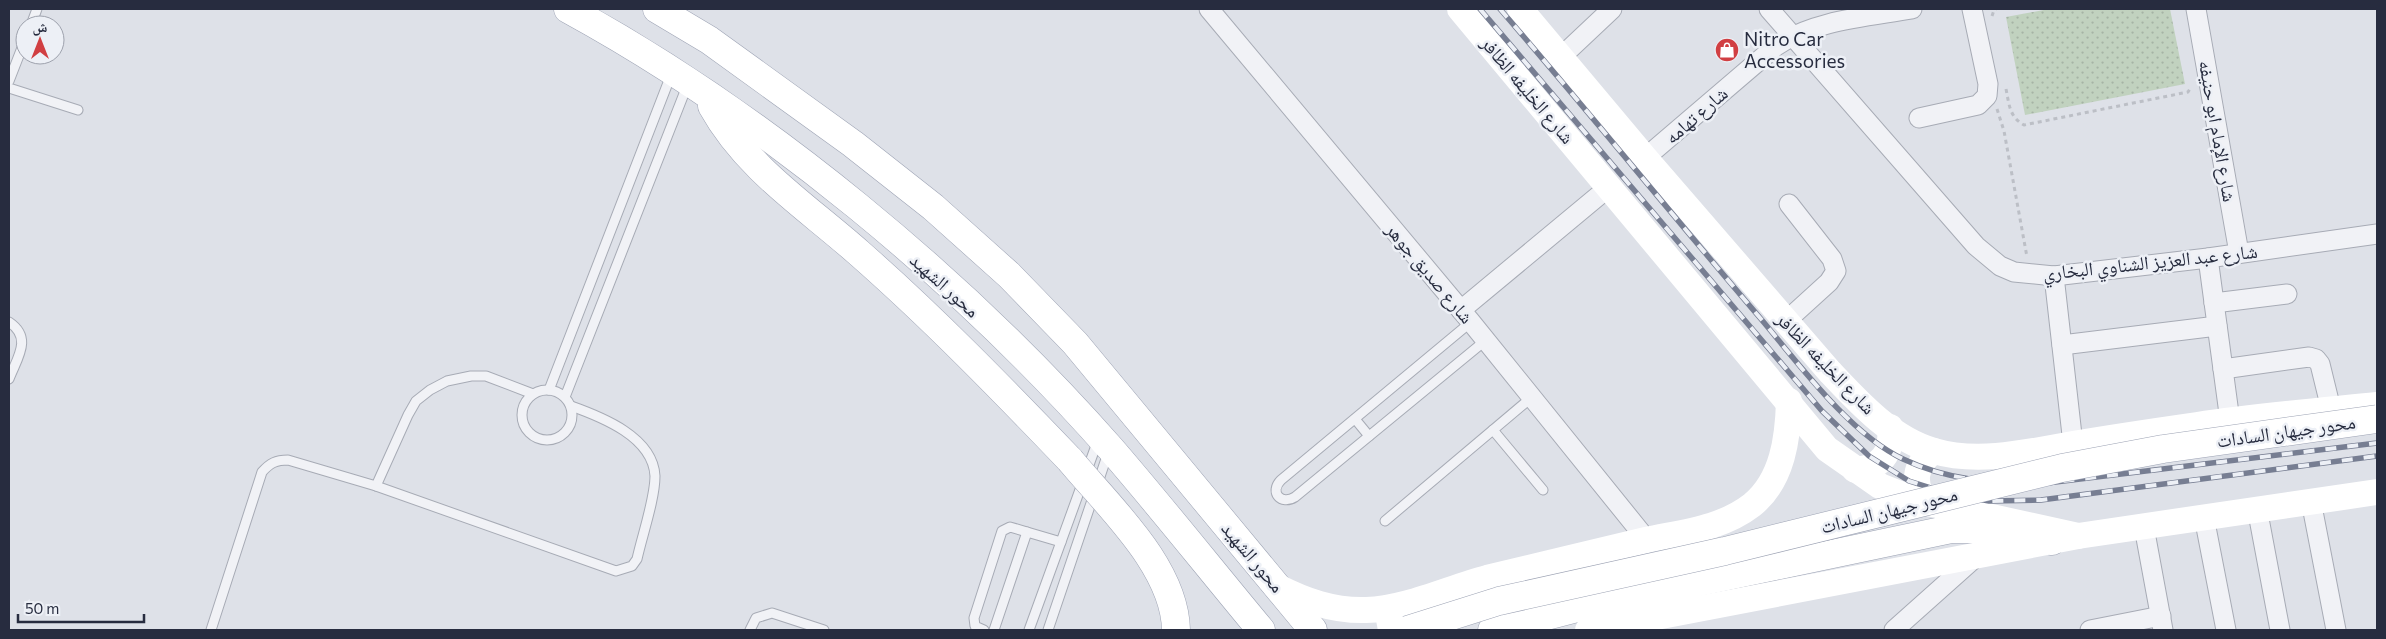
<svg xmlns="http://www.w3.org/2000/svg" width="2386" height="639" viewBox="0 0 2386 639" font-family="Commissioner,'Noto Naskh Arabic',sans-serif">
  <defs>
    <pattern id="park-dots" width="8" height="8" patternUnits="userSpaceOnUse" patternTransform="scale(1.25)"><rect width="8" height="8" fill="#c1d2bf"/><path d="M2 2h.1M6 6h.1" fill="none" stroke="#a6b4a5" stroke-width="1.8" stroke-linecap="round"/></pattern>
  </defs>
  <rect width="100%" height="100%" fill="#dee1e8"/>
  <path fill="url(#park-dots)" d="M 2049,9 L 2170,9 L 2185,84 L 2025,115 L 2006,17 Z"/>
  <g fill="none" stroke-linecap="round" stroke-linejoin="round">
    <g stroke="#a7abb5" stroke-width="11">
      <g id="lane">
        <path d="M 31,25 L 37,9"/>
        <path d="M 9,81 L 25,40"/>
        <path d="M 9,88 L 78,110"/>
        <path d="M 9,322 C 33,338 17,358 9,379"/>
        <path d="M 1471,322 L 1281,480 C 1269,492 1281,506 1295,497 L 1486,340"/>
        <circle cx="547" cy="415" r="25"/>
        <path d="M 549,390 L 671,75"/>
        <path d="M 565,397 L 687,86"/>
        <path d="M 1355,419 L 1369,436"/>
        <path d="M 1493,430 L 1543,490"/>
        <path d="M 376,486 L 408,415 L 416,401 L 430,390 L 447,381 L 471,376 L 486,376 L 533,394"/>
        <path d="M 1385,521 L 1532,397"/>
        <path d="M 1027,532 L 1061,542"/>
        <path d="M 211,630 L 262,472 C 270,463 276,460 288,460 L 376,486 L 616,571 L 632,566 L 637,559 C 642,536 655,499 655,476 C 653,437 602,417 571,406"/>
        <path d="M 750,630 L 756,618 L 772,613 L 824,630"/>
        <path d="M 984,630 L 975,626 L 974,618 L 1002,531 L 1010,527 L 1027,532 L 994,630"/>
        <path d="M 1029,630 L 1098,440"/>
        <path d="M 1048,630 L 1108,453"/>
      </g>
    </g>
    <g stroke="#a7abb5" stroke-width="21">
      <g id="street">
        <path d="M 1209,9 L 1471,322 L 1647,540"/>
        <path d="M 1769,9 L 1976,246 L 2000,266 L 2014,272 L 2054,276 L 2208,258 L 2377,234"/>
        <path d="M 2196,9 L 2239,253"/>
        <path d="M 1561,57 L 1612,9"/>
        <path d="M 1919,118 L 1978,105 L 1987,96 L 1988,84 L 1972,9"/>
        <path d="M 1645,158 L 1776,46 C 1815,20 1866,17 1912,9"/>
        <path d="M 2208,258 L 2230,421"/>
        <path d="M 2054,276 L 2073,444"/>
        <path d="M 2214,303 L 2287,294"/>
        <path d="M 1461,310 L 1609,187"/>
        <path d="M 1785,322 L 1829,282 L 1836,271 L 1832,259 L 1789,204"/>
        <path d="M 2062,345 L 2217,326"/>
        <path d="M 2223,369 L 2309,357 L 2316,359 L 2320,364 L 2331,409"/>
        <path d="M 2311,501 L 2336,630"/>
        <path d="M 2257,508 L 2280,630"/>
        <path d="M 2204,517 L 2226,630"/>
        <path d="M 2144,527 L 2163,630"/>
        <path d="M 1894,630 L 1977,556"/>
        <path d="M 2090,630 L 2161,616"/>
      </g>
    </g>
    <g stroke="#9da3b4" stroke-width="29">
      <g id="primary">
        <path d="M 568,9 C 764,116 963,281 1111,449 C 1162,508 1211,570 1261,630"/>
        <path d="M 657,9 L 709,40 L 853,144 L 933,207 L 1009,275 L 1075,343 L 1313,630"/>
        <path d="M 712,106 C 747,169 806,206 859,253 C 933,318 1002,389 1070,460"/>
        <path d="M 1492,630 L 1585,606 L 1951,529 L 1995,529 L 2052,541"/>
      </g>
    </g>
    <g stroke="#bcbfc6" stroke-width="3" stroke-dasharray="4 4" stroke-linecap="butt">
      <path d="M 1992,16 L 1994,10 L 1996,9"/>
      <path d="M 2006,89 C 2009,103 2009,117 2024,125 L 2188,92 L 2191,87"/>
      <path d="M 1997,109 L 2004,131 L 2027,257"/>
    </g>
    <use href="#lane" stroke="#f1f2f6" stroke-width="9"/>
    <use href="#street" stroke="#f1f2f6" stroke-width="19"/>
    <g stroke="#fff" stroke-width="26">
      <path d="M 1460,9 L 1827,449 L 1880,486 L 1903,495 L 1928,503 L 2078,536"/>
      <path d="M 1520,9 L 1645,158 L 1830,372 C 1859,403 1892,439 1934,451 C 1978,464 2029,452 2073,444 C 2114,437 2155,431 2197,425 C 2256,416 2317,411 2377,405"/>
      <path d="M 1855,470 C 1881,468 1893,453 1890,427"/>
      <path d="M 1928,503 C 1911,486 1914,464 1934,451"/>
      <path d="M 1276,586 C 1305,601 1333,611 1366,610 C 1406,609 1449,588 1487,578 C 1540,565 1593,553 1646,540 C 1683,532 1721,529 1752,505 C 1783,480 1788,437 1789,401"/>
      <path d="M 1387,608 L 1391,630"/>
      <path d="M 1588,630 L 2078,536 L 2377,492"/>
    </g>
    <use href="#primary" stroke="#fff" stroke-width="28"/>
    <g stroke="#777e92" stroke-width="5.5">
      <g id="rail">
        <path d="M 1480,9 L 1822,411 L 1869,456 L 1909,481 L 1947,493 L 1989,501 L 2041,500 L 2377,456"/>
        <path d="M 1500,9 C 1588,111 1673,216 1761,319 C 1798,363 1850,434 1903,459 C 1947,480 1991,483 2039,484 L 2377,443"/>
      </g>
    </g>
    <use href="#rail" stroke="#edf0f6" stroke-width="4" stroke-dasharray="11" stroke-linecap="butt"/>
    <g stroke="#9da3b4" stroke-width="29" stroke-linecap="butt">
      <g id="primary-bridge">
        <path d="M 1070,460 C 1109,507 1175,567 1176,630"/>
        <path d="M 1407,630 L 1499,601 L 1725,551 L 2062,468 L 2163,449 L 2377,419"/>
      </g>
    </g>
    <use href="#primary-bridge" stroke="#fff" stroke-width="28"/>
  </g>
  <defs>
    <g id="shop-disc" transform="scale(1.25)"><circle r="9.5" fill="#d13f42" stroke="#edf0f6"/><path d="M-5-2.5h2.3a2.7 3.5 0 0 1 5.4 0H5L5.5 6h-11ZM-1.5-2.5h3a1.5 2.3 0 0 0-3 0Z" fill="#fff"/></g>
  </defs>
  <g fill-rule="evenodd">
    <use href="#shop-disc" x="1727" y="50"/>
  </g>
  <g text-anchor="middle" stroke-width="5" stroke-linejoin="round" paint-order="stroke">
    <g font-size="19" fill="#272c3f" stroke="#edf0f6" text-anchor="start">
      <text x="1744" y="46">Nitro Car<tspan x="1744" dy="22">Accessories</tspan></text>
    </g>
    <g font-size="19" fill="#272c3f" stroke="#edf0f6">
      <text transform="translate(1528 90) rotate(50)" y="7">شارع الخليفه الظافر</text>
      <text transform="translate(1696 115) rotate(-41)" y="7">شارع تهامه</text>
      <text transform="translate(2218 131) rotate(80)" y="7">شارع الإمام ابو حنيفه</text>
      <text transform="translate(2150 262) rotate(-6)" y="7">شارع عبد العزيز الشناوي البخاري</text>
      <text transform="translate(1430 273) rotate(50)" y="7">شارع صديق جوهر</text>
      <text transform="translate(945 285) rotate(42)" y="7">محور الشهيد</text>
      <text transform="translate(1826 363) rotate(46)" y="7">شارع الخليفه الظافر</text>
      <text transform="translate(2286 431) rotate(-8)" y="7">محور جيهان السادات</text>
      <text transform="translate(1889 510) rotate(-14)" y="7">محور جيهان السادات</text>
      <text transform="translate(1253 557) rotate(50)" y="7">محور الشهيد</text>
    </g>
  </g>
  <rect width="2386" height="639" fill="none" stroke="#272c3f" stroke-width="20"/>
  <g transform="translate(40 40)"><circle r="24" fill="#edf0f6" stroke="#9ea2ad"/>
  <path d="M0-4L9 19L0 12L-9 19Z" fill="#d13f42"/>
  <text y="-8" font-size="14" font-weight="bold" text-anchor="middle" fill="#272c3f">ش</text>
  </g>
  <path d="M18 614v8h126v-8" fill="none" stroke="#272c3f" stroke-width="2.5"/>
  <text x="25" y="614" font-size="15" fill="#272c3f" stroke="#edf0f6" stroke-width="4" paint-order="stroke">50 m</text>
</svg>
